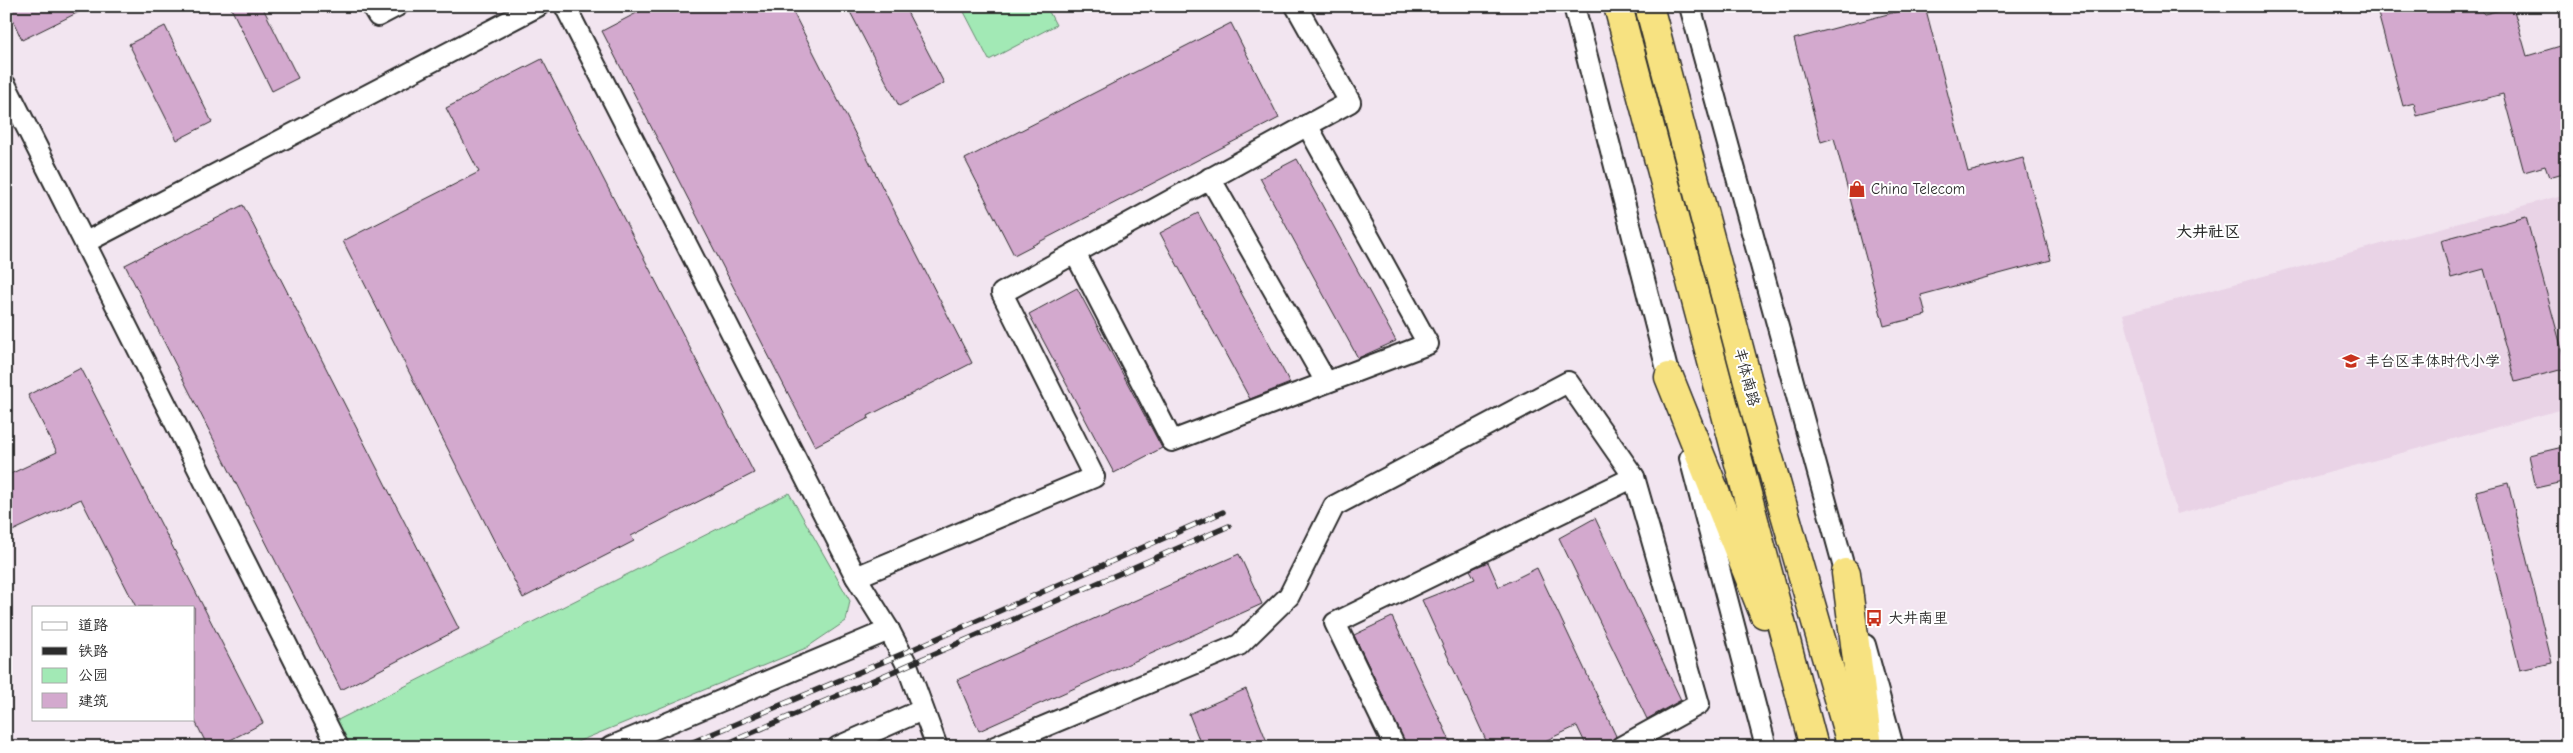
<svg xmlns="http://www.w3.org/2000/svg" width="2573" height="753" viewBox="0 0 2573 753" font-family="'Comic Neue','LXGW WenKai TC',sans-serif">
  <rect width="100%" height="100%" fill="#f2e5f0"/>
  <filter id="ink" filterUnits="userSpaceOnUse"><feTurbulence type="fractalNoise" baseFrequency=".02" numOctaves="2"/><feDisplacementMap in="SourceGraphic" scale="10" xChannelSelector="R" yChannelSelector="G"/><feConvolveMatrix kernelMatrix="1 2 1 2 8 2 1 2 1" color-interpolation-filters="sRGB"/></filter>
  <g filter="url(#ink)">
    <path fill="#e9d3e6" d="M 2566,194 L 2567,408 L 2177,514 L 2123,314 Z"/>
    <g fill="#a2e9b5" stroke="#668a70">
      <path d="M 961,6 L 1046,6 L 1056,25 L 989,60 Z"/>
      <path d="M 789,493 L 850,601 L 846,621 L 806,648 L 565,747 L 339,747 L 328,725 Z"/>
    </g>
    <g fill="#d3a9ce" stroke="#2b2b2b">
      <path d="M 6,6 L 91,6 L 22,40 Z"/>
      <path d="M 230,6 L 262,6 L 298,78 L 272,91 Z"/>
      <path d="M 650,6 L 790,6 L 972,363 L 868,416 L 869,418 L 815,446 L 602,31 Z"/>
      <path d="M 847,6 L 904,6 L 944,83 L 899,106 Z"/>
      <path d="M 1918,6 L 1925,6 L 1968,172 L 2023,158 L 2051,260 L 1921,295 L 1926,315 L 1884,326 L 1834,138 L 1821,142 L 1794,39 Z"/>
      <path d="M 2376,6 L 2476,6 L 2484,14 L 2513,7 L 2527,56 L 2567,44 L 2567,172 L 2549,177 L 2545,166 L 2524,172 L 2503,94 L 2417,116 L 2414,103 L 2403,106 Z"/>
      <path d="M 1231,23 L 1279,118 L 1014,255 L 965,159 Z"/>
      <path d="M 165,26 L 212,122 L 177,140 L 129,44 Z"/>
      <path d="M 542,59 L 754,473 L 631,536 L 634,541 L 523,598 L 343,241 L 479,172 L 446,108 Z"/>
      <path d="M 1297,159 L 1396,341 L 1358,358 L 1260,178 Z"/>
      <path d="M 243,205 L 459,629 L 341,690 L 125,265 Z"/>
      <path d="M 1198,213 L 1290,383 L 1250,399 L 1160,233 Z"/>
      <path d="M 2526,217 L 2567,368 L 2515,382 L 2484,269 L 2451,278 L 2441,240 Z"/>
      <path d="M 1077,288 L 1162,448 L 1114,473 L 1029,314 Z"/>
      <path d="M 81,368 L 263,723 L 217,747 L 208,747 L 194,719 L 194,607 L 136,607 L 81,499 L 6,534 L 6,476 L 57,452 L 28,395 Z"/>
      <path d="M 2567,446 L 2567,481 L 2536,488 L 2529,455 Z"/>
      <path d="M 2508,483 L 2552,663 L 2520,670 L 2476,491 Z"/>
      <path d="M 1595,518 L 1681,700 L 1647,719 L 1559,538 Z"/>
      <path d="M 1239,554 L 1262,604 L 979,731 L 957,680 Z"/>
      <path d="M 1488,562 L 1499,587 L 1537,568 L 1616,736 L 1610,743 L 1604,747 L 1587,747 L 1577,726 L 1532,747 L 1489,747 L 1422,600 L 1475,579 L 1470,570 Z"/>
      <path d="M 1392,617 L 1453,747 L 1407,747 L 1354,635 Z"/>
      <path d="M 1246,689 L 1269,747 L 1202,747 L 1189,714 Z"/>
    </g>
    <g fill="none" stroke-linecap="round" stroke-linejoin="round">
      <g stroke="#2b2b2b" stroke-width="24">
        <g id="minor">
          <path d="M 372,6 L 378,16 L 397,6"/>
          <path d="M 565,6 L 856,577"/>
          <path d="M 1574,6 L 1672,389"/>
          <path d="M 1690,6 L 1849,586"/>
          <path d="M 6,86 L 338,747"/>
          <path d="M 1210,178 L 1326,382"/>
          <path d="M 86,242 L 538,6"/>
          <path d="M 1075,253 L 1172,441 L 1428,344 L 1307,125"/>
          <path d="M 1690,458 L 1766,747"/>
          <path d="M 889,630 L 907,665 L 937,747"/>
          <path d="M 1865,645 L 1893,747"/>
          <path d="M 611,747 L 889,630 L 856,577 L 1094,477 L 1002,293 L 1350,102 L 1296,6"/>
          <path d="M 838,747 L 922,710"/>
          <path d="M 995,747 L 1239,645 L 1289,596 L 1334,506 L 1568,382 L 1634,477"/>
          <path d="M 1395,747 L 1335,623 L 1634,477 L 1699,704 L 1621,747"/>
        </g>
      </g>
      <g stroke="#2b2b2b" stroke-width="31">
        <g id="highway">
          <path d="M 1618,6 L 1814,747"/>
          <path d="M 1649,6 L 1758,420 L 1852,747"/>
          <path d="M 1669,377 L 1764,614"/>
          <path d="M 1846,573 L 1868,747"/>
        </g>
      </g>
      <use href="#minor" stroke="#fff" stroke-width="20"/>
      <use href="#highway" stroke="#f7e281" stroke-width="28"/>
      <g stroke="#2b2b2b" stroke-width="5.5">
        <g id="rail">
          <path d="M 681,747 L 902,654 L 1223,512"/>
          <path d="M 719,747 L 1229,526"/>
        </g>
      </g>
      <use href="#rail" stroke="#fff" stroke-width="4" stroke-dasharray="11" stroke-linecap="butt"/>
    </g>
  </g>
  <defs>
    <g id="shop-bare" transform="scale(1.35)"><path d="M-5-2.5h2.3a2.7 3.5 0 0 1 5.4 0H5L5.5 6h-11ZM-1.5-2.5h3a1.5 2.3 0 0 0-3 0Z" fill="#c8321e" stroke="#fff" stroke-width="2.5" paint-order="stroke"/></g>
    <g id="school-bare" transform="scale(1.35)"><path d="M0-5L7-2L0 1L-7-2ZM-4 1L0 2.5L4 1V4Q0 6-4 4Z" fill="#c8321e" stroke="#fff" stroke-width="2.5" paint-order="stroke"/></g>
    <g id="bus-bare" transform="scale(1.35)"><path d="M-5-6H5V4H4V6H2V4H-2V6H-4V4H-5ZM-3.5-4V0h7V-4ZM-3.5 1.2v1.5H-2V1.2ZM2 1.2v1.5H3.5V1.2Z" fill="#c8321e" stroke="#fff" stroke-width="2.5" paint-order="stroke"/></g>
  </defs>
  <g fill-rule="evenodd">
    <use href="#shop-bare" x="1857" y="189"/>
    <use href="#school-bare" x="2351" y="361"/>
    <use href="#bus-bare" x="1874" y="618"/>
  </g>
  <g text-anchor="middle" stroke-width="4" stroke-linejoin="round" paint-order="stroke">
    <g font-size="15" fill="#2b2b2b" stroke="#fff" text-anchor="start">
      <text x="1871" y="194">China Telecom</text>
      <text x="2365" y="366">丰台区丰体时代小学</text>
      <text x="1888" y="623">大井南里</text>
    </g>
    <g font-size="15" fill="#2b2b2b" stroke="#fff">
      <text transform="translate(1747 377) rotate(75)" y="5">丰体南路</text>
    </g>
    <g font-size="16" font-weight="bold" fill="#2b2b2b" stroke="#fff">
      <text x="2208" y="237">大井社区</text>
    </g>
  </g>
  <rect width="2573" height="753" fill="none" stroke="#fff" stroke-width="25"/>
  <rect x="12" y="12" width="2548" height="728" fill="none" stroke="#2b2b2b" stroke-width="2" filter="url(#ink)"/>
  <rect x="32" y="606" width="162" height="115" fill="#ffffff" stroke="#aaaaaa"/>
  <rect x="42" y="622" width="25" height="8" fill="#ffffff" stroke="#aaaaaa"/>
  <text x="78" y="630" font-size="15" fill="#2b2b2b">道路</text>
  <rect x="42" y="647" width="25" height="8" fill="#2b2b2b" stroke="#aaaaaa"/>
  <text x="78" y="656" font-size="15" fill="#2b2b2b">铁路</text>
  <rect x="42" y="668" width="25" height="15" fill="#a2e9b5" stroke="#aaaaaa"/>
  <text x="78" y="680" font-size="15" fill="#2b2b2b">公园</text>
  <rect x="42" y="693" width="25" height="15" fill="#d3a9ce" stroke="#aaaaaa"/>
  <text x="78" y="706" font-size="15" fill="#2b2b2b">建筑</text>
</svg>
